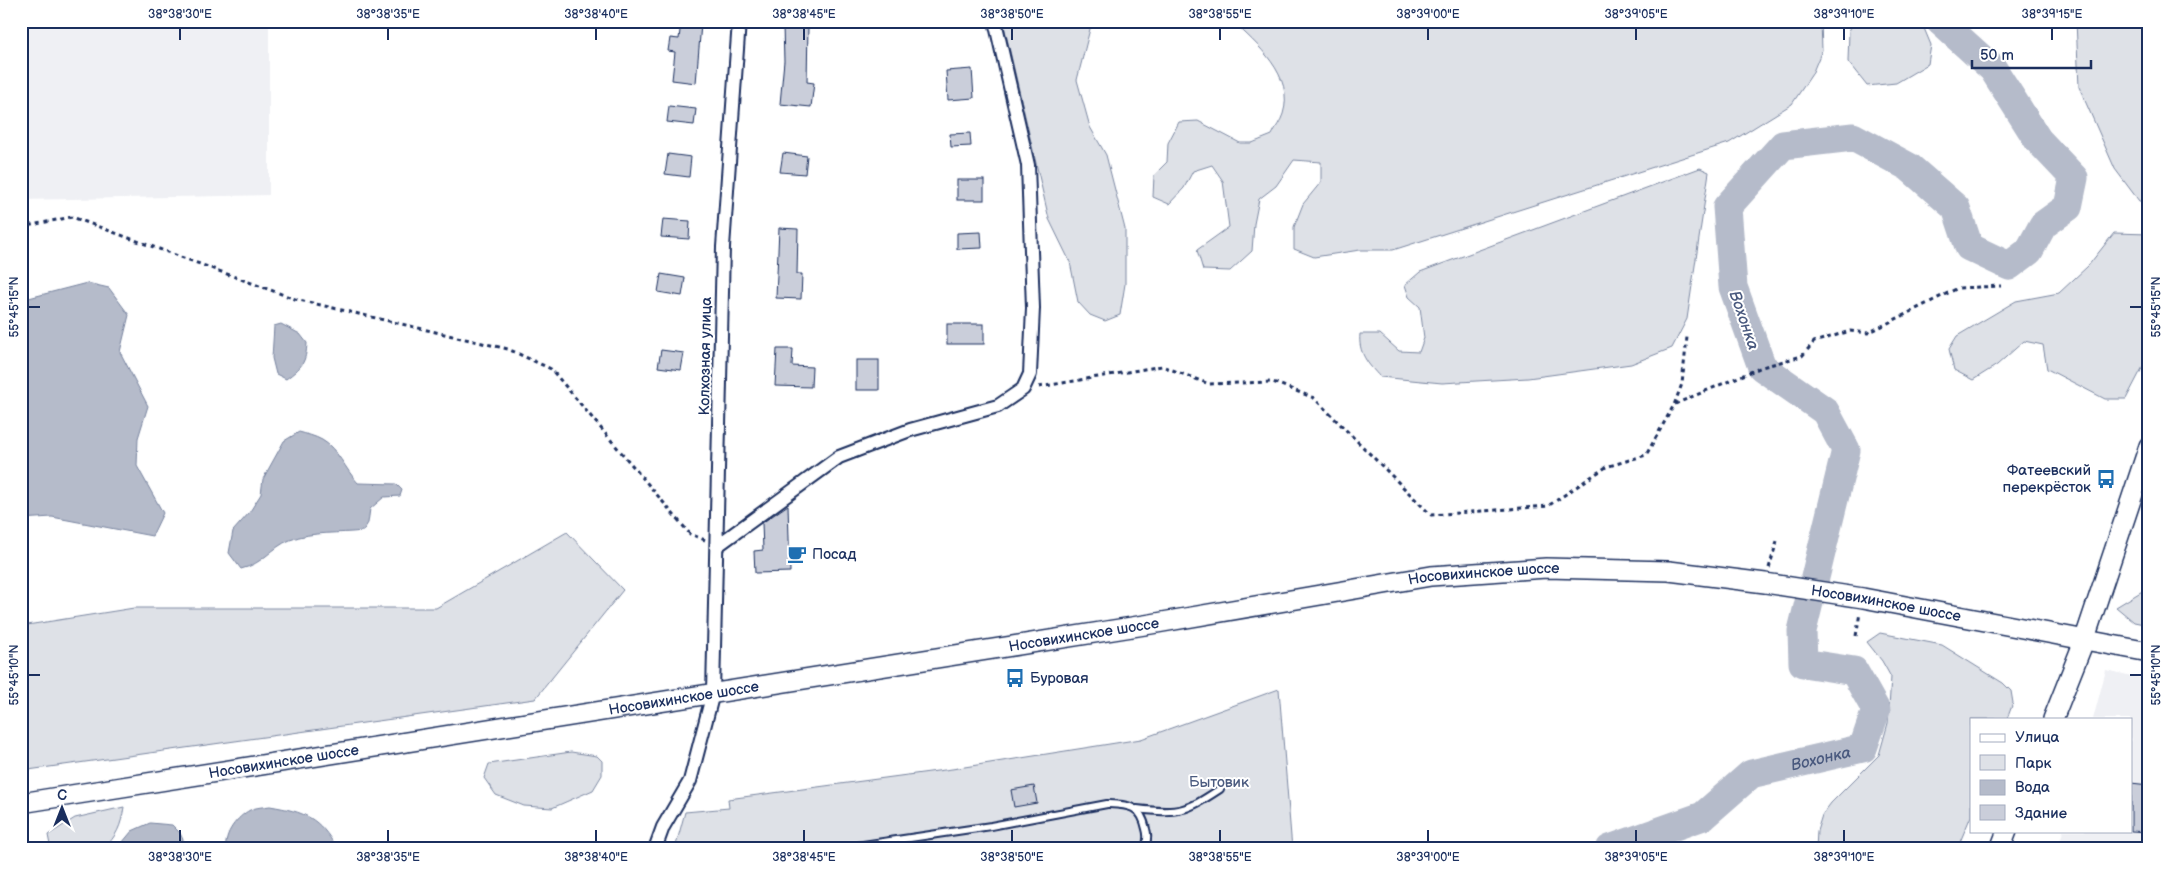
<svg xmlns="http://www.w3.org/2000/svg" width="2170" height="870" viewBox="0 0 2170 870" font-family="'Balsamiq Sans',sans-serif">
  <rect width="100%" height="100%" fill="#fff"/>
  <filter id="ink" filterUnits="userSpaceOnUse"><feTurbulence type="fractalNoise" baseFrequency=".02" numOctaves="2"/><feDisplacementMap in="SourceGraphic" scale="10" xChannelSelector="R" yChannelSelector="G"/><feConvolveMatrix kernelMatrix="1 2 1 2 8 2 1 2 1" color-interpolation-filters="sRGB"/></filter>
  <g filter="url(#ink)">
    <g fill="#eff0f4">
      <path d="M 21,21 L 269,21 L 269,195 L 21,200 Z"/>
      <path d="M 2106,670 L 2149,680 L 2149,849 L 2058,849 L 2063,831 L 2131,831 L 2131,719 L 2093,719 Z"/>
    </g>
    <g fill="#dee1e7" stroke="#7c88a2">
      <path d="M 1003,21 L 1092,21 L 1077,80 L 1090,127 L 1106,155 L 1125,229 L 1125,284 L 1120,315 L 1105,321 L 1090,315 L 1078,302 L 1070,262 L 1049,219 Z"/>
      <path d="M 1232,21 L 1821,21 L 1822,50 L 1812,74 L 1792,104 L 1729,143 L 1393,250 L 1360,250 L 1314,257 L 1294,249 L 1294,227 L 1303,204 L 1321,182 L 1321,162 L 1294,160 L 1276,186 L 1259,199 L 1254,224 L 1252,251 L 1230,271 L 1203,270 L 1197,250 L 1229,227 L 1223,181 L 1212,165 L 1193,171 L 1184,188 L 1169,204 L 1153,197 L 1154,175 L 1167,162 L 1168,143 L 1179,122 L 1198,121 L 1240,143 L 1252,143 L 1272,135 C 1275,128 1281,121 1283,114 C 1295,76 1257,44 1232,21 Z"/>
      <path d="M 1854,21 L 1921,21 L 1931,45 L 1928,64 L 1896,83 L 1867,86 L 1848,62 L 1849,31 Z"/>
      <path d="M 2076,21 L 2149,21 L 2149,202 L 2139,201 L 2115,169 L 2079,87 Z"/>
      <path d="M 1700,168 L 1709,172 L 1687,319 L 1672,348 L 1631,364 L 1528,378 L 1442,383 L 1380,377 C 1368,364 1358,353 1360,334 L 1380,334 L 1399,351 L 1419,352 L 1424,338 L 1420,307 L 1409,297 L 1405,285 L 1420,272 Z"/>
      <path d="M 2114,233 L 2149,234 L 2149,355 L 2126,399 L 2105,399 L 2047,369 L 2043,345 L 2024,341 L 1997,365 L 1973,380 L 1954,370 L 1949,349 L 1957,336 L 2016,301 L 2059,293 L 2088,266 Z"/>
      <path d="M 567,532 L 623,590 L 535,699 L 21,771 L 21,626 L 134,608 L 436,608 Z"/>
      <path d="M 2149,587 L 2149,625 L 2134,622 L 2116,607 Z"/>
      <path d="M 1880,633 L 1942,645 L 2003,683 L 2011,691 L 2013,703 L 2007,719 L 1971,719 L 1971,816 L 1957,849 L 1816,849 L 1817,831 L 1822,815 L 1831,803 L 1879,755 L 1888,723 L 1891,677 L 1882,661 L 1867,642 Z"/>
      <path d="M 1279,689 L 1292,849 L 675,849 L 685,812 L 729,808 L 728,799 L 952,769 L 1141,739 Z"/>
      <path d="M 571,752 L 597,756 L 602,761 L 602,775 L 593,790 L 552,808 L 524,806 L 496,795 L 484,778 L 489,764 Z"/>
      <path d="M 124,807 C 121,826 117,836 103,849 L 54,849 L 50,845 L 48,835 L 75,818 Z"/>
    </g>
    <g fill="#b5bbca" stroke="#77839f">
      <path d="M 87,283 L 109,288 L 129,315 L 120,352 L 148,406 L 138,438 L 137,466 L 163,513 L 152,536 L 52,517 L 21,519 L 21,300 Z"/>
      <path d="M 281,324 L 300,334 L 307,343 C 306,363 302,367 286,379 L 276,374 L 272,358 L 274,326 Z"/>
      <path d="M 299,432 C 306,434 315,436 322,440 C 338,449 345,469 358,483 L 396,484 L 402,490 L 400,496 L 384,497 L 370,509 L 368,523 L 363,531 C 339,534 313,531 290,540 C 272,547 263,564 241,569 L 229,553 L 233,531 L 249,513 L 261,494 L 263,479 L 284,441 Z"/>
      <path d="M 270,806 C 305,812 319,817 337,849 L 226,849 C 224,833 237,817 250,810 C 256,807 264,807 270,806 Z"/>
      <path d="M 150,823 L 172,825 L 180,833 L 187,849 L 117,849 L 132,831 Z"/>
    </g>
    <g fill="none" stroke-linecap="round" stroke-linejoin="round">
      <path stroke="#b5bbca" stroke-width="29" id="s1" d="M 1610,849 L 1703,816 L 1751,774 L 1863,748 L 1876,710 L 1854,671 L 1803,663 L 1802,631 L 1846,450 L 1825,411 L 1762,367 L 1733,287 L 1727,207 L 1783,145 L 1853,137 L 1909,167 L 1956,208 L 1969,247 L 2009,266 L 2029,251 L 2043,225 L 2068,207 L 2074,178 L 2038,140 L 1993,69 L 1940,21"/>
    </g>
    <g fill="#caceda" stroke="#1b2f5e">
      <path d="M 681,22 L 701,24 L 696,83 L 672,80 L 675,52 L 668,51 L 670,38 L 679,39 Z"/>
      <path d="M 783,26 L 808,26 L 807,82 L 814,83 L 811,107 L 780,104 L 784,61 Z"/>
      <path d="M 972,69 L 974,98 L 948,100 L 946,71 Z"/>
      <path d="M 669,106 L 696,109 L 694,125 L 667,122 Z"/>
      <path d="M 970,133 L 971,146 L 951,147 L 950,134 Z"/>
      <path d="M 783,153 L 807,156 L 805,174 L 780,172 Z"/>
      <path d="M 668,154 L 691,157 L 689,177 L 665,174 Z"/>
      <rect x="957" y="180" width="27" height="20"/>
      <path d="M 663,219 L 690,221 L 689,239 L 661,237 Z"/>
      <path d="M 779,228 L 798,229 L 797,274 L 802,274 L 801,299 L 776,298 Z"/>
      <path d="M 981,232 L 982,248 L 957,249 L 957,233 Z"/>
      <path d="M 661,274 L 685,278 L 682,296 L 658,292 Z"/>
      <rect x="947" y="324" width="37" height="20"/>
      <path d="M 777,349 L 793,349 L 792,366 L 812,367 L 811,387 L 775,386 Z"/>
      <path d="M 661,350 L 684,353 L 681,370 L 658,367 Z"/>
      <rect x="856" y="360" width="23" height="30"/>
      <path d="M 788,505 L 790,572 L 755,573 L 754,551 L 763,550 L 762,523 Z"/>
      <path d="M 2131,783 L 2149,785 L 2149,832 L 2131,831 Z"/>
      <path d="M 1034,786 L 1037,803 L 1014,807 L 1011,790 Z"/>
    </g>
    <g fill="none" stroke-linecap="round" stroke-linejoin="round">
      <g stroke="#1b2f5e" stroke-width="10">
        <g id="lane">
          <path d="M 1137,809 C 1179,814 1185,812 1220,789"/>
          <path d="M 836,849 L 991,826 L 1107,804 C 1129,805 1141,805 1146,829 C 1148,835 1147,843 1145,849"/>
        </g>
      </g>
      <g stroke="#1b2f5e" stroke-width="16">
        <g id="street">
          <path d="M 717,546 L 839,457 L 910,430 L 998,406 L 1023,389 L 1030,374 L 1033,308 L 1028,165 L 995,21"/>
          <path d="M 655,849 L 663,827 L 690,781 L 713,693 L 723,247 L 739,21"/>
        </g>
      </g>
      <g stroke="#1b2f5e" stroke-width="22">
        <g id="secondary">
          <path d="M 2053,719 L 2084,641 L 2149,446"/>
          <path id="s2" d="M 21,803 L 1151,624 L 1431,576 L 1546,568 L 1669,571 L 1765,583 L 1863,598 L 2149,652"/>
          <path d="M 2000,849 L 2007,831"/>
        </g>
      </g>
      <g stroke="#1b2f5e" stroke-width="3" stroke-dasharray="4 4" stroke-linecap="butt">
        <path d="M 21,227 L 72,217 L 295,299 L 508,349 L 551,369 L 690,534 L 705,540"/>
        <path d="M 1039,387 L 1162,366 L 1209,384 L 1273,382 L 1314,398 L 1431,515 L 1548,506 L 1606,467 L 1646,455 L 1674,405 L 1682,384 L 1687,337"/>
        <path d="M 1675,404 L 1762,367 L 1802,356 L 1814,342 L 1850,331 L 1868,333 L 1958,288 L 2001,286"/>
        <path d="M 1769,568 L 1777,541"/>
        <path d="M 1856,636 L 1860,613"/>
      </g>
      <use href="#lane" stroke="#fff" stroke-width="6"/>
      <use href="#street" stroke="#fff" stroke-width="12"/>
      <use href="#secondary" stroke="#fff" stroke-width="19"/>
    </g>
  </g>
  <path fill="none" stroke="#1b2f5e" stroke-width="2" d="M 180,28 L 180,40M 388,28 L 388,40M 596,28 L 596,40M 804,28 L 804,40M 1012,28 L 1012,40M 1220,28 L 1220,40M 1428,28 L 1428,40M 1636,28 L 1636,40M 1844,28 L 1844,40M 2052,28 L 2052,40M 28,307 L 40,307M 2130,307 L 2142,307M 28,675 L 40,675M 2130,675 L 2142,675M 180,830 L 180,842M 388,830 L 388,842M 596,830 L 596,842M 804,830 L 804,842M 1012,830 L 1012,842M 1220,830 L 1220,842M 1428,830 L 1428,842M 1636,830 L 1636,842M 1844,830 L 1844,842"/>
  <defs>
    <g id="bus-bare" transform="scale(1.5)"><path d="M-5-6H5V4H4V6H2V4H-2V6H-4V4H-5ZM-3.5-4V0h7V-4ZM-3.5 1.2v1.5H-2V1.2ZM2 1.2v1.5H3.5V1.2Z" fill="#1f6fb2" stroke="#fff" stroke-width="2.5" paint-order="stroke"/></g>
    <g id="cafe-bare" transform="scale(1.5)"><path d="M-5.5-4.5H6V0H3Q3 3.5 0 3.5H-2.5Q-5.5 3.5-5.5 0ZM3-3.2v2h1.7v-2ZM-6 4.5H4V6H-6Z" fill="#1f6fb2" stroke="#fff" stroke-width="2.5" paint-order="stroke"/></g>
  </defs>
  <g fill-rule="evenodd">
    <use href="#bus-bare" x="2106" y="479"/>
    <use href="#cafe-bare" x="797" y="554"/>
    <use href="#bus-bare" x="1015" y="678"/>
  </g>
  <g text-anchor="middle" stroke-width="4" stroke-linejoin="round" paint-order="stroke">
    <g font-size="15" fill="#1b2f5e" stroke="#fff">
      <text transform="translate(705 356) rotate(-89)" y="5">Колхозная улица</text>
      <text dy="5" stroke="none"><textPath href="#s2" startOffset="1481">Носовихинское шоссе</textPath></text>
      <text dy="5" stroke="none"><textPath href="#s2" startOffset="1886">Носовихинское шоссе</textPath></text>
      <text dy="5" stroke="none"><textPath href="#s2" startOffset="1076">Носовихинское шоссе</textPath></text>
      <text dy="5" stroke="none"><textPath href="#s2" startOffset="671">Носовихинское шоссе</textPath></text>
      <text dy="5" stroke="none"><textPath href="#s2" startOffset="266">Носовихинское шоссе</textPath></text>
    </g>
    <g font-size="15" fill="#1b2f5e" stroke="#fff" text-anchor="start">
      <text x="2091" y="475" text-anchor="end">Фатеевский<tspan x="2091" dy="17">перекрёсток</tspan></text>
      <text x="812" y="559">Посад</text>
      <text x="1030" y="683">Буровая</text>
    </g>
    <g font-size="15" fill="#4c5c80" stroke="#fff">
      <text x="1219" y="787">Бытовик</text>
    </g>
    <g font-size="16" font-style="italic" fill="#49597e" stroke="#fff">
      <text transform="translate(1745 320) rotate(71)" y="6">Вохонка</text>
      <text dy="6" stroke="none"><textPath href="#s1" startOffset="234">Вохонка</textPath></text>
    </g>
  </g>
  <rect width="2170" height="870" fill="none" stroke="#fff" stroke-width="55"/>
  <rect x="1970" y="718" width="162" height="115" fill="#ffffff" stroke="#a4acbf"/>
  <rect x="1980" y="734" width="25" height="8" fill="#ffffff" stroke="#a4acbf"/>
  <text x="2015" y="742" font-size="15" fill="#1b2f5e">Улица</text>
  <rect x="1980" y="755" width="25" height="15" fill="#dee1e7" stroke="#a4acbf"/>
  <text x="2015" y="768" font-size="15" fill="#1b2f5e">Парк</text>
  <rect x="1980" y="780" width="25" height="15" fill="#b5bbca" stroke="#a4acbf"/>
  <text x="2015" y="792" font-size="15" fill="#1b2f5e">Вода</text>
  <rect x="1980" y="805" width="25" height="15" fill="#caceda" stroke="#a4acbf"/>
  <text x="2015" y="818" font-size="15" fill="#1b2f5e">Здание</text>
  <g transform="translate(62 808)" stroke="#ffffff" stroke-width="4" paint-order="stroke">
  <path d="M0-4L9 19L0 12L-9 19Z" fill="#1b2f5e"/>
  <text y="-8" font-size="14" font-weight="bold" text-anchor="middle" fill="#1b2f5e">С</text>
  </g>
  <path d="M1972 60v8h119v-8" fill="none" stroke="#1b2f5e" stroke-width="2.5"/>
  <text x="1980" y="60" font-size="15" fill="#1b2f5e" stroke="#ffffff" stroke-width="4" paint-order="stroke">50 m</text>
  <rect x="28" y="28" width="2114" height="814" fill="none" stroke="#1b2f5e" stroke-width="2"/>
  <g font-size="12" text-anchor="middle" fill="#1b2f5e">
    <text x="180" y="18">38°38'30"E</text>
    <text x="388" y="18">38°38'35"E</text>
    <text x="596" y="18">38°38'40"E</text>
    <text x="804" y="18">38°38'45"E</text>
    <text x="1012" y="18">38°38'50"E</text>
    <text x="1220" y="18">38°38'55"E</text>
    <text x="1428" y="18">38°39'00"E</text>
    <text x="1636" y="18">38°39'05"E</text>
    <text x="1844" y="18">38°39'10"E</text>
    <text x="2052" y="18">38°39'15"E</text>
    <text transform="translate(14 307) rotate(-90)" y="4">55°45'15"N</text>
    <text transform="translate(2156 307) rotate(-90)" y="4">55°45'15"N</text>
    <text transform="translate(14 675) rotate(-90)" y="4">55°45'10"N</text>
    <text transform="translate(2156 675) rotate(-90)" y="4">55°45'10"N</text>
    <text x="180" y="861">38°38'30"E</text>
    <text x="388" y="861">38°38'35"E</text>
    <text x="596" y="861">38°38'40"E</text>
    <text x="804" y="861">38°38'45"E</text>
    <text x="1012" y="861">38°38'50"E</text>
    <text x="1220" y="861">38°38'55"E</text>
    <text x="1428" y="861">38°39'00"E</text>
    <text x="1636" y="861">38°39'05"E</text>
    <text x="1844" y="861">38°39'10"E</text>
  </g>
</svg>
